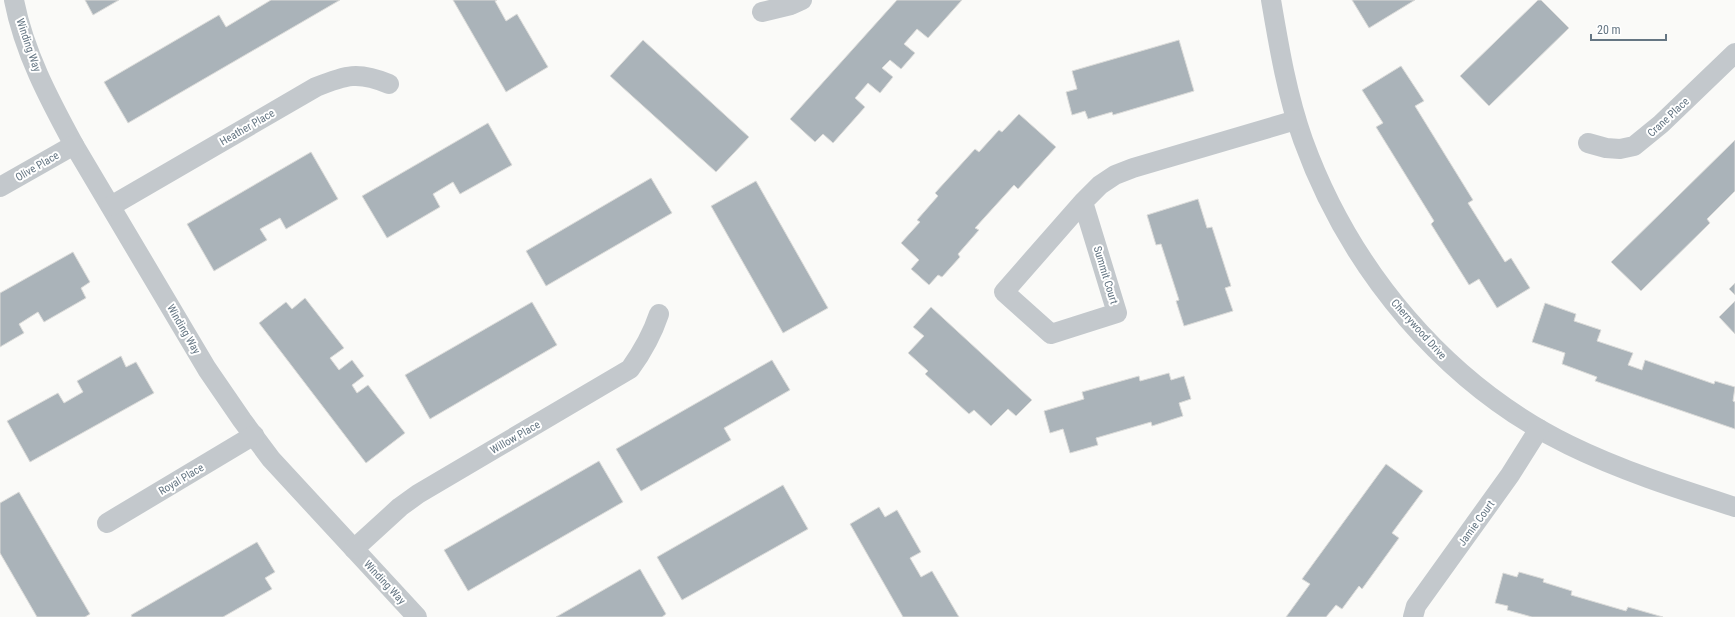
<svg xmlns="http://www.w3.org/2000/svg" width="1735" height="617" viewBox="0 0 1735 617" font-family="'Roboto Condensed',sans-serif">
  <rect width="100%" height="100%" fill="#fafaf8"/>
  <g fill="#aab3b9" stroke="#dcdcda">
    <path d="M 85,0 L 119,0 L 93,15 Z"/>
    <path d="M 271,0 L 340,0 L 128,123 L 104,82 L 219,15 L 226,27 Z"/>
    <path d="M 453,0 L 497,0 L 495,1 L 506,21 L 517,14 L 548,67 L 506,92 Z"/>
    <path d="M 897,0 L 962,0 L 928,38 L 917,29 L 904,44 L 915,53 L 901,69 L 890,60 L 882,68 L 893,77 L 880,93 L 868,83 L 855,98 L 865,107 L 833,143 L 823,134 L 815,142 L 790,119 Z"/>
    <path d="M 1352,0 L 1415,0 L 1369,28 Z"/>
    <path d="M 1538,0 L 1541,0 L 1569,28 L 1489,106 L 1460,76 Z"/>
    <path d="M 643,40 L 749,137 L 716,172 L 610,76 Z"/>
    <path d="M 1179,40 L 1194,91 L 1113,115 L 1112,112 L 1088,119 L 1085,111 L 1072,115 L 1066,92 L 1077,89 L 1072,71 Z"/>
    <path d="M 1401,66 L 1424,101 L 1415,106 L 1473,200 L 1468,203 L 1505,262 L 1511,258 L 1530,288 L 1497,308 L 1479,279 L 1469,285 L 1431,224 L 1434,221 L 1376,127 L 1383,123 L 1362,90 Z"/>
    <path d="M 1019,114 L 1056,147 L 1018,189 L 1014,185 L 975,228 L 979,230 L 958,254 L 960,257 L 942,277 L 938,275 L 929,285 L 911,269 L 919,260 L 901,243 L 920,222 L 917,220 L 938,196 L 935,193 L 975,149 L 979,152 L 999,130 L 1002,132 Z"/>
    <path d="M 488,123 L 512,165 L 460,194 L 453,182 L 433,194 L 440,207 L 387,238 L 362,196 Z"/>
    <path d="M 1735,140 L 1735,191 L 1707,219 L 1710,223 L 1641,291 L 1611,262 Z"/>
    <path d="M 311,152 L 338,199 L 286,229 L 280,218 L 260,229 L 267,240 L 214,271 L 187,224 Z"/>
    <path d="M 651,178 L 672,213 L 546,286 L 526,251 Z"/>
    <path d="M 756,181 L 828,308 L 783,333 L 711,206 Z"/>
    <path d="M 1198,199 L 1207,228 L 1212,227 L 1231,286 L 1225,288 L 1233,311 L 1184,326 L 1176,301 L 1179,300 L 1161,244 L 1156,245 L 1147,215 Z"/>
    <path d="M 73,252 L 90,282 L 81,288 L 86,298 L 44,322 L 38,312 L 19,324 L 24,333 L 0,347 L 0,293 Z"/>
    <path d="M 1735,283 L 1735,295 L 1729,289 Z"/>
    <path d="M 305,298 L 344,348 L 330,358 L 339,370 L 352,360 L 364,376 L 352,385 L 357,393 L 368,385 L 405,433 L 366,463 L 259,323 L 286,302 L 292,309 Z"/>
    <path d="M 1735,301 L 1735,334 L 1719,317 Z"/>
    <path d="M 532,302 L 557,345 L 430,419 L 405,375 Z"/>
    <path d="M 1545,303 L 1576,314 L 1574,321 L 1601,330 L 1597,341 L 1633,353 L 1628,365 L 1642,370 L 1645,360 L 1714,384 L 1715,381 L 1735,387 L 1733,401 L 1735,402 L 1735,429 L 1595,381 L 1597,377 L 1562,364 L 1565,353 L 1532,342 Z"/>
    <path d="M 931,307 L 1032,400 L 1016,416 L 1008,409 L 991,426 L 974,410 L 969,414 L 925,374 L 928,371 L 908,353 L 924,336 L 913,327 Z"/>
    <path d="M 121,356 L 126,367 L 136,362 L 154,393 L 30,462 L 7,421 L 58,393 L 64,403 L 83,392 L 77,381 Z"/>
    <path d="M 772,360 L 790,390 L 724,428 L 731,440 L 641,491 L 616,449 Z"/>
    <path d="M 1169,373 L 1171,380 L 1184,376 L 1191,399 L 1179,403 L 1183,416 L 1152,426 L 1151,422 L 1096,438 L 1098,445 L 1070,453 L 1063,429 L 1050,433 L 1044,411 L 1084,399 L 1082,392 L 1139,376 L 1140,381 Z"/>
    <path d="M 599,461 L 623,502 L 468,591 L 444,550 Z"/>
    <path d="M 1386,464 L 1423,491 L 1392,533 L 1399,538 L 1362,589 L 1359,586 L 1342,609 L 1336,605 L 1326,617 L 1286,617 L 1310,584 L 1302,579 Z"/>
    <path d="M 783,485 L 808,529 L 682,600 L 657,557 Z"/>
    <path d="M 19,492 L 90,614 L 85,617 L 37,617 L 0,553 L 0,503 Z"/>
    <path d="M 879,507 L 885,517 L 897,510 L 921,552 L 910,558 L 921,577 L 932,571 L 959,617 L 903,617 L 850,524 Z"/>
    <path d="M 257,542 L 275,572 L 265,578 L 272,589 L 223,617 L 132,617 L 131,615 Z"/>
    <path d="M 640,569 L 666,614 L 662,617 L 556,617 Z"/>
    <path d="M 1519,572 L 1544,579 L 1543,582 L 1572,591 L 1571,595 L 1626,611 L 1628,607 L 1663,617 L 1532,617 L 1507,610 L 1508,606 L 1495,603 L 1503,573 L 1517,577 Z"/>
  </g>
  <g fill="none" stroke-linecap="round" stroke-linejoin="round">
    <g stroke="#c3c8cc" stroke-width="20">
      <path d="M 14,0 C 24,52 49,99 74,145 L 207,369 L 242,420 L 271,459 L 417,617"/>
      <path d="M 1271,0 C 1279,47 1287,95 1303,140 C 1350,270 1445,384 1569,445 C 1622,471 1679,489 1735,507"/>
      <path d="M 762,12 L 791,5 L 802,0"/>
      <path d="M 1588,143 L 1606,148 L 1620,149 L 1634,146 L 1661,124 L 1735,53"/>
      <path d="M 0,187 L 74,145"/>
      <path d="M 1083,202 L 1117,313 L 1051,334 L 1004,292 L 1083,202 L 1100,185 L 1115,175 L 1133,168 L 1296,120"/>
      <path d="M 111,206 L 316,87 C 346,75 358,71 389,84"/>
      <path d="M 107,523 L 254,435"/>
      <path d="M 354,549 L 400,507 L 418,494 L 630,369 C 643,351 652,335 659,314"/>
      <path d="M 1413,617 L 1416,606 L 1510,475 L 1539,429"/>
    </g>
  </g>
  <g text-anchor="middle" stroke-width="4" stroke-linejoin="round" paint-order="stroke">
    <g font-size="11" fill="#657683" stroke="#fff">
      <text transform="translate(29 45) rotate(71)" y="4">Winding Way</text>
      <text transform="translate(1668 117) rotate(-43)" y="4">Crane Place</text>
      <text transform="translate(247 127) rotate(-30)" y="4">Heather Place</text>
      <text transform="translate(37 166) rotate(-30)" y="4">Olive Place</text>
      <text transform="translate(1106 275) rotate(73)" y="4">Summit Court</text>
      <text transform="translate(184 329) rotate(60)" y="4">Winding Way</text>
      <text transform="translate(1419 329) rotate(48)" y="4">Cherrywood Drive</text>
      <text transform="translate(515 437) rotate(-30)" y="4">Willow Place</text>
      <text transform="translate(181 479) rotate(-31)" y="4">Royal Place</text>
      <text transform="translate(1476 523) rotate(-54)" y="4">Jamie Court</text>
      <text transform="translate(385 582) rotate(47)" y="4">Winding Way</text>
    </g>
  </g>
  <path d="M1591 34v6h75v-6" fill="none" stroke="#657683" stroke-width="2"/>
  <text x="1597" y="34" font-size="12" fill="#657683" stroke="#ffffff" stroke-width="3" paint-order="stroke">20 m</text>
</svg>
